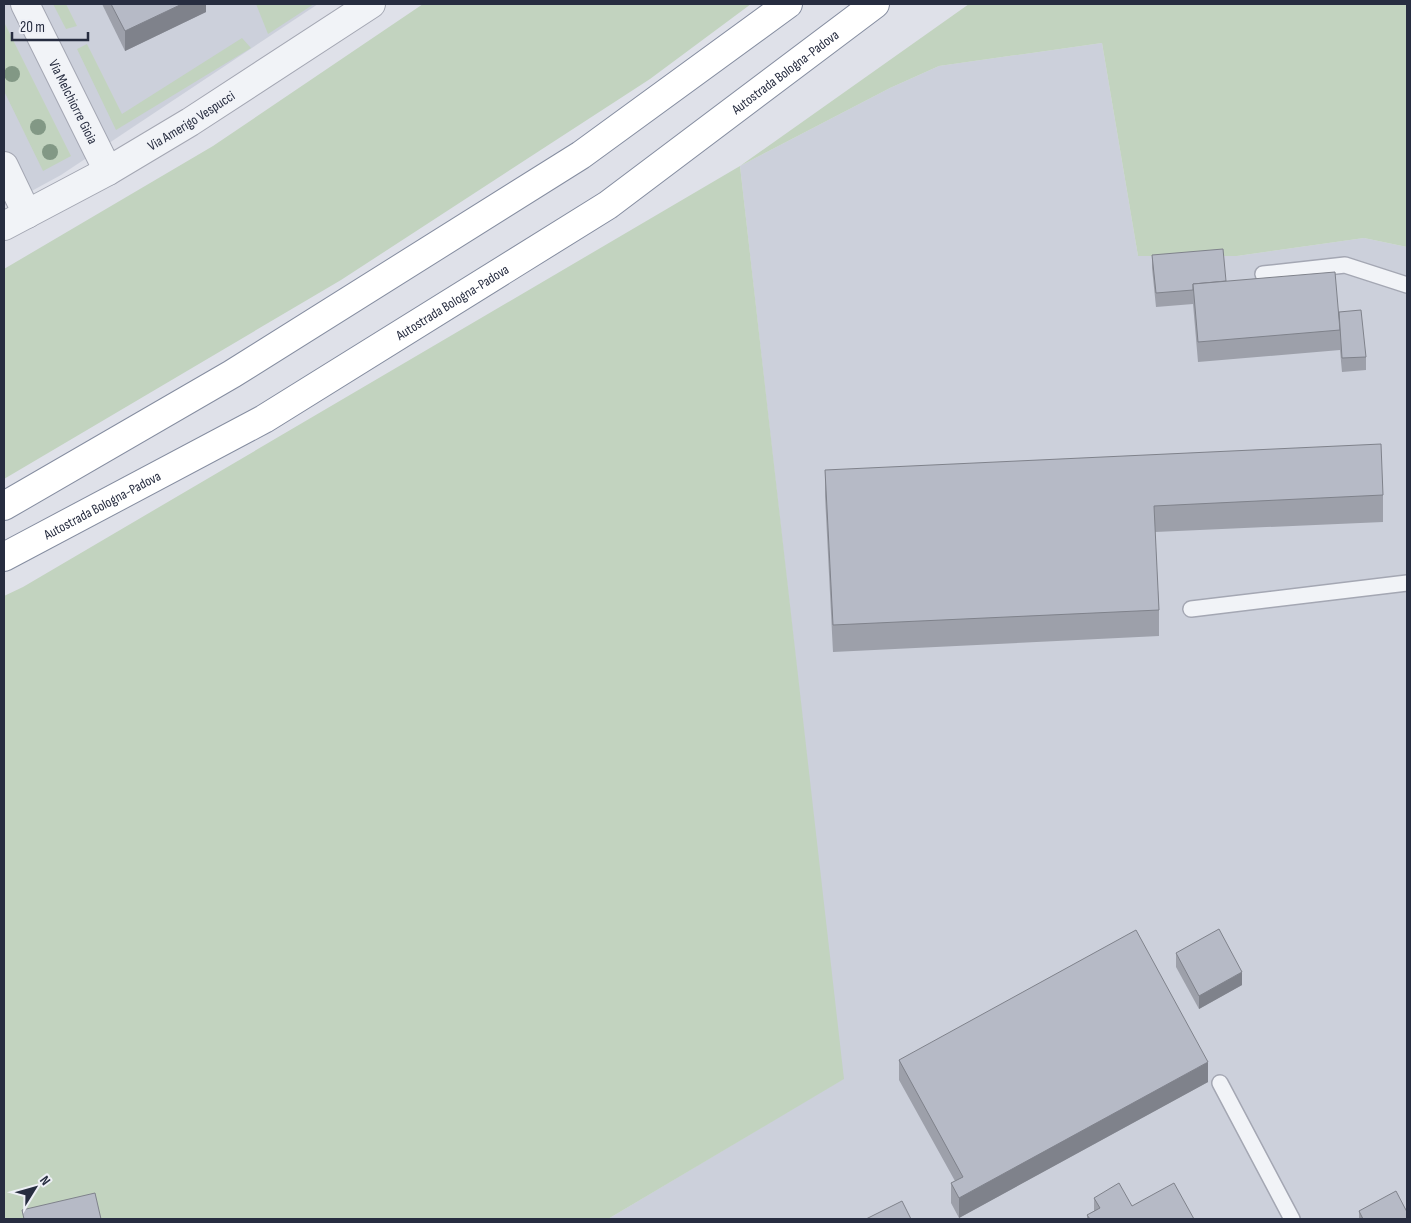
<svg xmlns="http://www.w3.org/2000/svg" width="1411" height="1223" viewBox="0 0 1411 1223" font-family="'Sofia Sans Condensed',sans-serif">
  <rect width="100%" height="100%" fill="#dfe1e9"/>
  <g fill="#ccd0db">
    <path d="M 4,4 L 318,4 L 61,175 L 4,206 Z"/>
    <path d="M 1102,43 L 1138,256 L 1237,256 L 1364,238 L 1407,247 L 1407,1219 L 608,1219 L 843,1079 L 740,166 L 890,88 L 939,66 Z"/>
  </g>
  <g fill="#c2d3bf">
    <path d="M 53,4 L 66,4 L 77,26 L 66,29 Z"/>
    <path d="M 256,4 L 314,4 L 268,34 Z"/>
    <path d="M 423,4 L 751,4 L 650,79 L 341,280 L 4,479 L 4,269 L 213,146 Z"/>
    <path d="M 969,4 L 1407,4 L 1407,247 L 1364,238 L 1237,256 L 1138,256 L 1102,43 L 939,66 L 890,88 L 740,166 L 844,1079 L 608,1219 L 4,1219 L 4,596 L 23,587 L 740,166 Z"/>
    <path d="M 4,22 L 71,156 L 43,171 L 4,91 Z"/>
    <path d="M 242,38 L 251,48 L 116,130 L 77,49 L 87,44 L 122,114 Z"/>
  </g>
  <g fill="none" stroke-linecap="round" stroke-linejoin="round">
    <g stroke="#a4a7b3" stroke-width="18">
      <g id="lane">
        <path d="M 1263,274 L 1345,265 L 1407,285"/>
        <path d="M 1191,609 L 1407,583"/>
        <path d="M 1220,1083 L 1292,1219"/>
      </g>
    </g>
    <g stroke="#a4a7b3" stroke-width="30">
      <g id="street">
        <path id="s1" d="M 25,4 L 108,171"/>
        <path d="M 4,166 L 27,214"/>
        <path id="s2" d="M 4,226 L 108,171 L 190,122 L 371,4"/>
      </g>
    </g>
    <g stroke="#858da0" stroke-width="30">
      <g id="highway">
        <path d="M 4,506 L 232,374 L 581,155 L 788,4"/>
        <path id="s3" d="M 4,557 L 264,419 L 608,205 L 875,4"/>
      </g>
    </g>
    <use href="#lane" stroke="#f1f3f7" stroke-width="15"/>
    <use href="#street" stroke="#f1f3f7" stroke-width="28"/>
    <use href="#highway" stroke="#fff" stroke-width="28"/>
  </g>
  <g fill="#829885">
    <circle cx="12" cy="74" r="8"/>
    <circle cx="38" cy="127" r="8"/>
    <circle cx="50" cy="152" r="8"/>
  </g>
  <g fill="#9da0aa">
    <path d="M 102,4 L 206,4 L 206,12 L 125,51 Z"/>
    <path d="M 1152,255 L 1226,281 L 1339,312 L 1366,357 L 1366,370 L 1342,372 L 1340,350 L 1198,362 L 1193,304 L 1156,307 L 1152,268 Z"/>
    <path d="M 825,470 L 1383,495 L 1383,522 L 1155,532 L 1159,610 L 1159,636 L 833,652 L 825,496 Z"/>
    <path d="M 1176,953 L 1242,985 L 1199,1009 L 1176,967 Z"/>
    <path d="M 899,1060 L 1208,1082 L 959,1218 L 951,1203 L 951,1183 L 955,1181 L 899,1080 Z"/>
    <path d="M 1094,1198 L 1132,1206 L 1194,1219 L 1087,1219 L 1087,1215 L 1094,1211 Z"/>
    <path d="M 1359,1211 L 1407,1219 L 1359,1219 Z"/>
  </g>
  <g fill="#7f828b">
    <path d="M 182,4 L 206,4 L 206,12 L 125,51 L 125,31 Z"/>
    <path d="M 1242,972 L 1242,985 L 1199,1009 L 1199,996 Z"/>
    <path d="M 1208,1062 L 1208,1082 L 959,1218 L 959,1198 Z"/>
  </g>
  <g fill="#b6bac6" stroke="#7f828b">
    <path d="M 111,4 L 182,4 L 125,31 Z"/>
    <path d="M 1223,249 L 1226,281 L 1193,284 L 1193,290 L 1156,293 L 1152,255 Z"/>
    <path d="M 1335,272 L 1340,330 L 1198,342 L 1193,284 Z"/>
    <path d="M 1361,310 L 1366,357 L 1342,358 L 1339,312 Z"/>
    <path d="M 1381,444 L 1383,495 L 1154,506 L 1159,610 L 833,625 L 825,470 Z"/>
    <path d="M 1219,929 L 1242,972 L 1199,996 L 1176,953 Z"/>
    <path d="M 1136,930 L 1208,1062 L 959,1198 L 951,1183 L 963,1177 L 899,1060 Z"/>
    <path d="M 1119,1183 L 1132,1206 L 1174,1183 L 1194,1219 L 1090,1219 L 1087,1215 L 1100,1208 L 1094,1198 Z"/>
    <path d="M 1396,1191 L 1407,1212 L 1407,1219 L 1363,1219 L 1359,1211 Z"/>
    <path d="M 95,1193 L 101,1219 L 24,1219 L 22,1210 Z"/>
    <path d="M 902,1201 L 911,1219 L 866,1219 Z"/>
  </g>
  <g text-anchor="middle" stroke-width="4" stroke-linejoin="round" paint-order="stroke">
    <g font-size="14" fill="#272d40" stroke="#eef0f6">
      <text dy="5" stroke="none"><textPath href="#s3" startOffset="921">Autostrada Bologna-Padova</textPath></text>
      <text dy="5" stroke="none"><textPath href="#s1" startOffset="109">Via Melchiorre Gioia</textPath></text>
      <text dy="5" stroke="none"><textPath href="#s2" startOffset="215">Via Amerigo Vespucci</textPath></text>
      <text dy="5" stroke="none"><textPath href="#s3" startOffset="516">Autostrada Bologna-Padova</textPath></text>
      <text dy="5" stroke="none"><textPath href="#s3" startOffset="111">Autostrada Bologna-Padova</textPath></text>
    </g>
  </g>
  <rect width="1411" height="1223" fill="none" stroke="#272d40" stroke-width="10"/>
  <g transform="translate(35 1188) rotate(53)" stroke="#eef0f6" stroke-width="4" paint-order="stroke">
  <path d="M0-4L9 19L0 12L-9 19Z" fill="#272d40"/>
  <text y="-8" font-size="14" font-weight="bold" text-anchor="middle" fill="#272d40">N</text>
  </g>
  <path d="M12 32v8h76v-8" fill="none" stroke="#272d40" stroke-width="2.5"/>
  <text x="20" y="32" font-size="15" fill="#272d40" stroke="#eef0f6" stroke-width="4" paint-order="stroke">20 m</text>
</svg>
